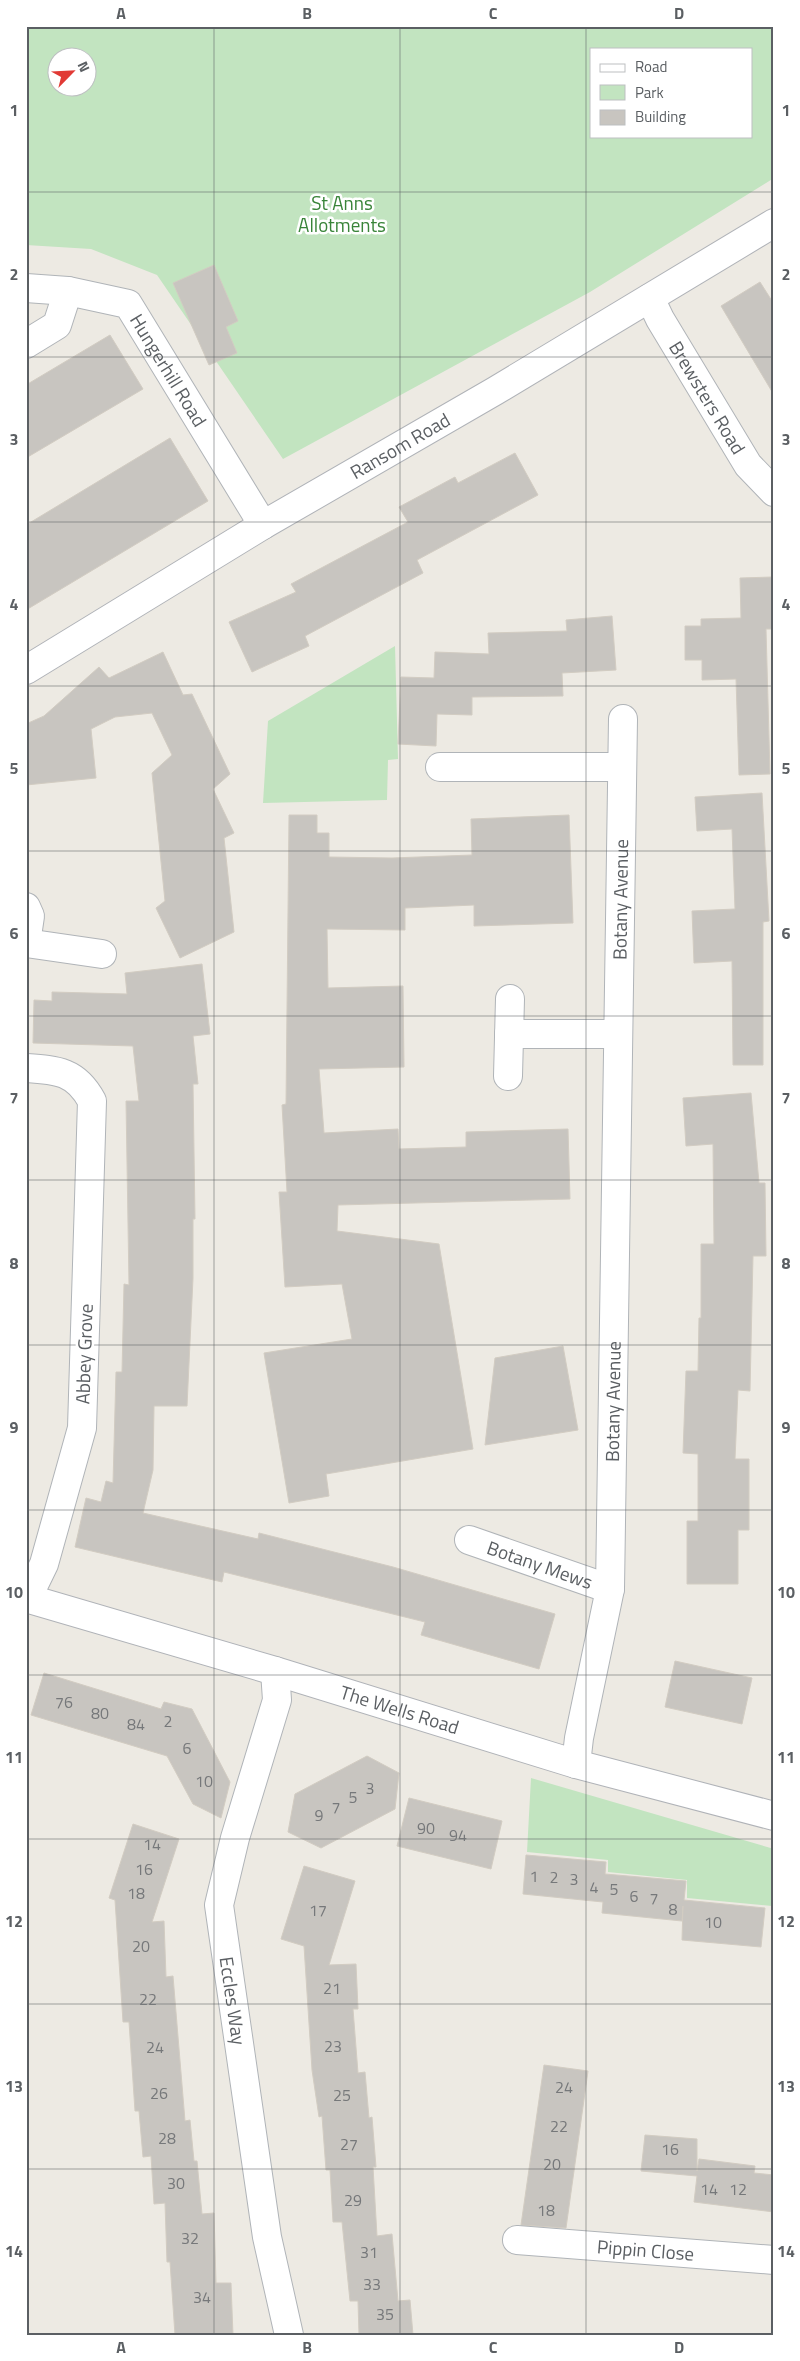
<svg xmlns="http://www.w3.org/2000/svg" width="800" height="2361" viewBox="0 0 800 2361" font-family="'Titillium Web',sans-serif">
  <rect width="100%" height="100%" fill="#edeae3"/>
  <g fill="#c2e4c0" fill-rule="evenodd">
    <path d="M 26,26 L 774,26 L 774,178 L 590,292 L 283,459 L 157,275 L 91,249 L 26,245 ZM 591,49 L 751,49 L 751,136 L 591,136 ZM 58,58 L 88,58 L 88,88 L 58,88 Z"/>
    <path d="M 395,646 L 398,759 L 388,760 L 387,800 L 263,803 L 268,721 Z"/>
    <path d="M 531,1778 L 774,1849 L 772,1906 L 687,1898 L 687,1880 L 608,1872 L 608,1860 L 527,1852 Z"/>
  </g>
  <g fill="#c8c5c0" stroke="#d2ccc2">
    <path d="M 214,265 L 238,321 L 226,327 L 237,353 L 209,365 L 173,283 Z"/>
    <path d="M 760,282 L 774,304 L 774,395 L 721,306 Z"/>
    <path d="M 110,335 L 143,389 L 26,458 L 26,385 Z"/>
    <path d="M 170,438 L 208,501 L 26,610 L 26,525 Z"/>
    <path d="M 515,453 L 538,495 L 417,560 L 423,573 L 305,636 L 309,646 L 252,672 L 229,622 L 296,592 L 291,584 L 408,522 L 399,507 L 455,477 L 458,483 Z"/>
    <path d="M 772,577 L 774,629 L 766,629 L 770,774 L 739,775 L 736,679 L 702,680 L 702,660 L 685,660 L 685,626 L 701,626 L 701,619 L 741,618 L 740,578 Z"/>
    <path d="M 612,616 L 616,670 L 562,673 L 563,696 L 472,697 L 472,715 L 437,714 L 436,746 L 398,744 L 401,677 L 434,678 L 435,652 L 489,654 L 488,633 L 567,631 L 566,620 Z"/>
    <path d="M 163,652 L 183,695 L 192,694 L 230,774 L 213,789 L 234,833 L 224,838 L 234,932 L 180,958 L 156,908 L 165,901 L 152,773 L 172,755 L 152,713 L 115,717 L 91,729 L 96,778 L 26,785 L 26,724 L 44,716 L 99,667 L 109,678 Z"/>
    <path d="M 762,793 L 769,921 L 763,922 L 763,1065 L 733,1065 L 732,961 L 694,963 L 692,911 L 735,909 L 732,829 L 697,831 L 695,797 Z"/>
    <path d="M 289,815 L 317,815 L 317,833 L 329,833 L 329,857 L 392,858 L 472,855 L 471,819 L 569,815 L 573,923 L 474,926 L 474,905 L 405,908 L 405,930 L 327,929 L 328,988 L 403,986 L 404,1067 L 319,1069 L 324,1133 L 398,1129 L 399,1149 L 466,1147 L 466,1132 L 568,1129 L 570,1199 L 338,1205 L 337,1231 L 439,1244 L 473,1449 L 326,1474 L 329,1496 L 289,1503 L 264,1353 L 352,1339 L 342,1284 L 285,1287 L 279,1192 L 287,1192 L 282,1105 L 286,1104 Z"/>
    <path d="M 202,964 L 210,1034 L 193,1036 L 198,1084 L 193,1084 L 195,1219 L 193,1219 L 193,1278 L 187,1406 L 154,1406 L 153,1470 L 143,1513 L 258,1539 L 259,1533 L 393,1567 L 555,1614 L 539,1669 L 421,1635 L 425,1622 L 224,1572 L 222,1582 L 75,1547 L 86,1498 L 101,1502 L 106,1481 L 113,1483 L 116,1372 L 122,1372 L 124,1284 L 129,1285 L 126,1101 L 139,1101 L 133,1046 L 33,1043 L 34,1000 L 52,1001 L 52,992 L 127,994 L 125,973 Z"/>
    <path d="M 751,1093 L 759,1183 L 765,1183 L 766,1256 L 753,1256 L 750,1391 L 738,1390 L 735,1459 L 749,1459 L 749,1530 L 738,1530 L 738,1584 L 687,1584 L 687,1521 L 698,1521 L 698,1454 L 683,1453 L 686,1371 L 698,1371 L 699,1318 L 701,1318 L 701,1244 L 714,1244 L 713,1144 L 686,1146 L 683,1098 Z"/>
    <path d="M 563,1346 L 578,1430 L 485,1445 L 495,1358 Z"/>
    <path d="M 675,1661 L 752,1678 L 742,1724 L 665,1707 Z"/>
    <path d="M 44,1673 L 161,1709 L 164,1702 L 192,1709 L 230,1782 L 221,1818 L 193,1804 L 167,1756 L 31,1715 Z"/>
    <path d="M 367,1756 L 399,1773 L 395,1809 L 321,1848 L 288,1832 L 295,1794 Z"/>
    <path d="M 409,1798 L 502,1821 L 491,1869 L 397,1846 Z"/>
    <path d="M 133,1824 L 179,1839 L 152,1922 L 164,1921 L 166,1977 L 173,1976 L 185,2121 L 190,2120 L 194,2161 L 197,2161 L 202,2214 L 214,2213 L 216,2283 L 231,2283 L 233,2335 L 175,2335 L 170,2262 L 167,2262 L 165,2203 L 154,2204 L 151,2156 L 143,2157 L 139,2111 L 135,2111 L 129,2022 L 123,2022 L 115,1900 L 109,1898 Z"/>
    <path d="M 526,1855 L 606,1862 L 605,1874 L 686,1881 L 684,1900 L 765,1908 L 761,1947 L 682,1940 L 683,1906 L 682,1921 L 602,1913 L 603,1902 L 523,1894 Z"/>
    <path d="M 304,1866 L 355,1881 L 329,1965 L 356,1964 L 358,2009 L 353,2009 L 358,2073 L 365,2072 L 369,2118 L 372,2117 L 376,2167 L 373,2167 L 377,2236 L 392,2234 L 398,2301 L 410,2300 L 413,2335 L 359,2335 L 358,2301 L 350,2301 L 342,2222 L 333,2222 L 330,2170 L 326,2170 L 322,2116 L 319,2117 L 312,2070 L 304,1946 L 281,1939 Z"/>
    <path d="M 544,2065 L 588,2071 L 566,2228 L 521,2225 Z"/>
    <path d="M 645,2135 L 697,2139 L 697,2171 L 699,2159 L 755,2166 L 754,2173 L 774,2175 L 774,2212 L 694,2202 L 697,2176 L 641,2171 Z"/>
  </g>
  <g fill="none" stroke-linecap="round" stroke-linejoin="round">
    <g stroke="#b0b4b8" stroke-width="30">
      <g id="street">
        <path id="s1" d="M 26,288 L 68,291 L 128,304 L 263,525"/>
        <path id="s2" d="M 650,298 L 660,319 L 748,465 L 774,492"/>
        <path d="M 26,344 L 57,325 L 68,291"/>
        <path d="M 440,767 L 621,767"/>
        <path d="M 26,907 L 30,916 L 26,943"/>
        <path d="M 26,943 L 102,954"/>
        <path d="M 509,1034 L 618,1034"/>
        <path d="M 26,1068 C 57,1070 76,1071 92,1101 L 82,1428 L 44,1564 L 27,1599"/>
        <path d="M 508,1076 L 510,999"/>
        <path id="s3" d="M 469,1540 L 610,1589"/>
        <path id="s4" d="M 275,1671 L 277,1700 L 235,1838 L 219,1905 L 267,2237 L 289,2335"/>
        <path id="s5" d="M 576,1764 L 579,1738 L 610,1589 L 623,719"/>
        <path id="s6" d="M 517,2240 L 774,2260"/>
      </g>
    </g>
    <g stroke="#b0b3b8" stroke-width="30">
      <g id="secondary">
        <path id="s7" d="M 26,670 L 263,525 L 495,391 L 774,223"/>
        <path id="s8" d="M 26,1598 L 275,1671 L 576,1764 L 774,1816"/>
      </g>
    </g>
    <use href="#street" stroke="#fff" stroke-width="28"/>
    <use href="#secondary" stroke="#fff" stroke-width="28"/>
  </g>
  <path fill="none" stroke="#5b5f63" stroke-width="1" stroke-opacity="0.55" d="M 214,26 L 214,2335M 400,26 L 400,2335M 586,26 L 586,2335M 26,192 L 774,192M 26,357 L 774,357M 26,522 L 774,522M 26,686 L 774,686M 26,851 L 774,851M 26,1016 L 774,1016M 26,1180 L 774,1180M 26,1345 L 774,1345M 26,1510 L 774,1510M 26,1675 L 774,1675M 26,1839 L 774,1839M 26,2004 L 774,2004M 26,2169 L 774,2169"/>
  <g text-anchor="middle" stroke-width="5" stroke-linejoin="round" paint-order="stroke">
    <g font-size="16" fill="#76787a">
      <text x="64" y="1708">76</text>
      <text x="100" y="1719">80</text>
      <text x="168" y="1727">2</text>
      <text x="136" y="1730">84</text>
      <text x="187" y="1754">6</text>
      <text x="204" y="1787">10</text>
      <text x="370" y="1794">3</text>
      <text x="353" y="1803">5</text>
      <text x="336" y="1813">7</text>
      <text x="319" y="1821">9</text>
      <text x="426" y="1834">90</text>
      <text x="458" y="1841">94</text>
      <text x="152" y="1850">14</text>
      <text x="144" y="1875">16</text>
      <text x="534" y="1882">1</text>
      <text x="554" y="1883">2</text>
      <text x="574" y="1885">3</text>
      <text x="594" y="1893">4</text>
      <text x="614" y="1895">5</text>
      <text x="136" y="1899">18</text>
      <text x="634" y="1902">6</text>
      <text x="654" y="1904">7</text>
      <text x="673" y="1915">8</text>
      <text x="318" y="1916">17</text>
      <text x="713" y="1928">10</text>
      <text x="141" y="1952">20</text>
      <text x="332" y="1994">21</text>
      <text x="148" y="2005">22</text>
      <text x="333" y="2052">23</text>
      <text x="155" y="2053">24</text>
      <text x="564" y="2093">24</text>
      <text x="159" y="2099">26</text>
      <text x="342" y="2101">25</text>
      <text x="559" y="2132">22</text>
      <text x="167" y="2144">28</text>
      <text x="349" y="2150">27</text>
      <text x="670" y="2155">16</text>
      <text x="552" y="2170">20</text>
      <text x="176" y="2189">30</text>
      <text x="709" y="2195">14</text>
      <text x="738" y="2195">12</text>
      <text x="353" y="2206">29</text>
      <text x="546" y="2216">18</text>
      <text x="190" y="2244">32</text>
      <text x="369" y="2258">31</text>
      <text x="372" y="2290">33</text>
      <text x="202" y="2303">34</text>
      <text x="385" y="2320">35</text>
    </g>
    <g font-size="19" fill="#398439" stroke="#fff">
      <text x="342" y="210">St Anns<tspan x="342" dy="22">Allotments</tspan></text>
    </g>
    <g font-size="19" fill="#5b5f63" stroke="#fff">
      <text dy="7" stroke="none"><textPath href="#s1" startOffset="181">Hungerhill Road</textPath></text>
      <text dy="7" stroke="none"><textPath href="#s2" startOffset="115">Brewsters Road</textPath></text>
      <text dy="7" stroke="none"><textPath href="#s7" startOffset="436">Ransom Road</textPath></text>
      <text dy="7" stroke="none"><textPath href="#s5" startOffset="868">Botany Avenue</textPath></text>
      <text transform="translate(84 1354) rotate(-88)" y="7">Abbey Grove</text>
      <text dy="7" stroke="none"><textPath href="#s5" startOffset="366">Botany Avenue</textPath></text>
      <text dy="7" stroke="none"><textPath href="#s3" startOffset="75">Botany Mews</textPath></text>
      <text dy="7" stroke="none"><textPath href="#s8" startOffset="390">The Wells Road</textPath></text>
      <text dy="7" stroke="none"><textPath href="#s4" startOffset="339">Eccles Way</textPath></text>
      <text dy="7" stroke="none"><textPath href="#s6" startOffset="129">Pippin Close</textPath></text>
    </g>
  </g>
  <rect width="800" height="2361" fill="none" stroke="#ffffff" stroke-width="55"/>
  <rect x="590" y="48" width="162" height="90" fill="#ffffff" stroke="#bdbfc1"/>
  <rect x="600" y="64" width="25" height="8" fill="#ffffff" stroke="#bdbfc1"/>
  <text x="635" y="72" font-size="15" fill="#5b5f63">Road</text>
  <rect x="600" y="85" width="25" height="15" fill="#c2e4c0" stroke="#bdbfc1"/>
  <text x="635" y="98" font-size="15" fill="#5b5f63">Park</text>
  <rect x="600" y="110" width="25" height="15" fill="#c8c5c0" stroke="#bdbfc1"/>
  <text x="635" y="122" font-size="15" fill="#5b5f63">Building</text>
  <g transform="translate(72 72) rotate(66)"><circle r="24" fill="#ffffff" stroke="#bdbfc1"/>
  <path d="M0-4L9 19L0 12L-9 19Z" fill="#e13a35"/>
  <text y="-8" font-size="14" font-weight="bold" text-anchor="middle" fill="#5b5f63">N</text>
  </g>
  <rect x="28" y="28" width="744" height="2306" fill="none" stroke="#5b5f63" stroke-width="2"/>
  <g font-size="16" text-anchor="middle" font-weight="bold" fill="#5b5f63">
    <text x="121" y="19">A</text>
    <text x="307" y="19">B</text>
    <text x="493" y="19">C</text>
    <text x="679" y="19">D</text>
    <text x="14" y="116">1</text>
    <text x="786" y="116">1</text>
    <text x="14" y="280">2</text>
    <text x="786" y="280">2</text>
    <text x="14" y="445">3</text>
    <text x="786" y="445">3</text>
    <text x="14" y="610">4</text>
    <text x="786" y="610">4</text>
    <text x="14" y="774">5</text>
    <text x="786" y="774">5</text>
    <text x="14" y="939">6</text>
    <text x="786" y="939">6</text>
    <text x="14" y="1104">7</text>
    <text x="786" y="1104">7</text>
    <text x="14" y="1269">8</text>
    <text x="786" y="1269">8</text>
    <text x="14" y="1433">9</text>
    <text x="786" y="1433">9</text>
    <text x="14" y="1598">10</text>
    <text x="786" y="1598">10</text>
    <text x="14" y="1763">11</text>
    <text x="786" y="1763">11</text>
    <text x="14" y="1927">12</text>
    <text x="786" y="1927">12</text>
    <text x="14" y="2092">13</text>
    <text x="786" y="2092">13</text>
    <text x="14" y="2257">14</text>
    <text x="786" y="2257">14</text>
    <text x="121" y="2353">A</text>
    <text x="307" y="2353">B</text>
    <text x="493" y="2353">C</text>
    <text x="679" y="2353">D</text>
  </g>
</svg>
